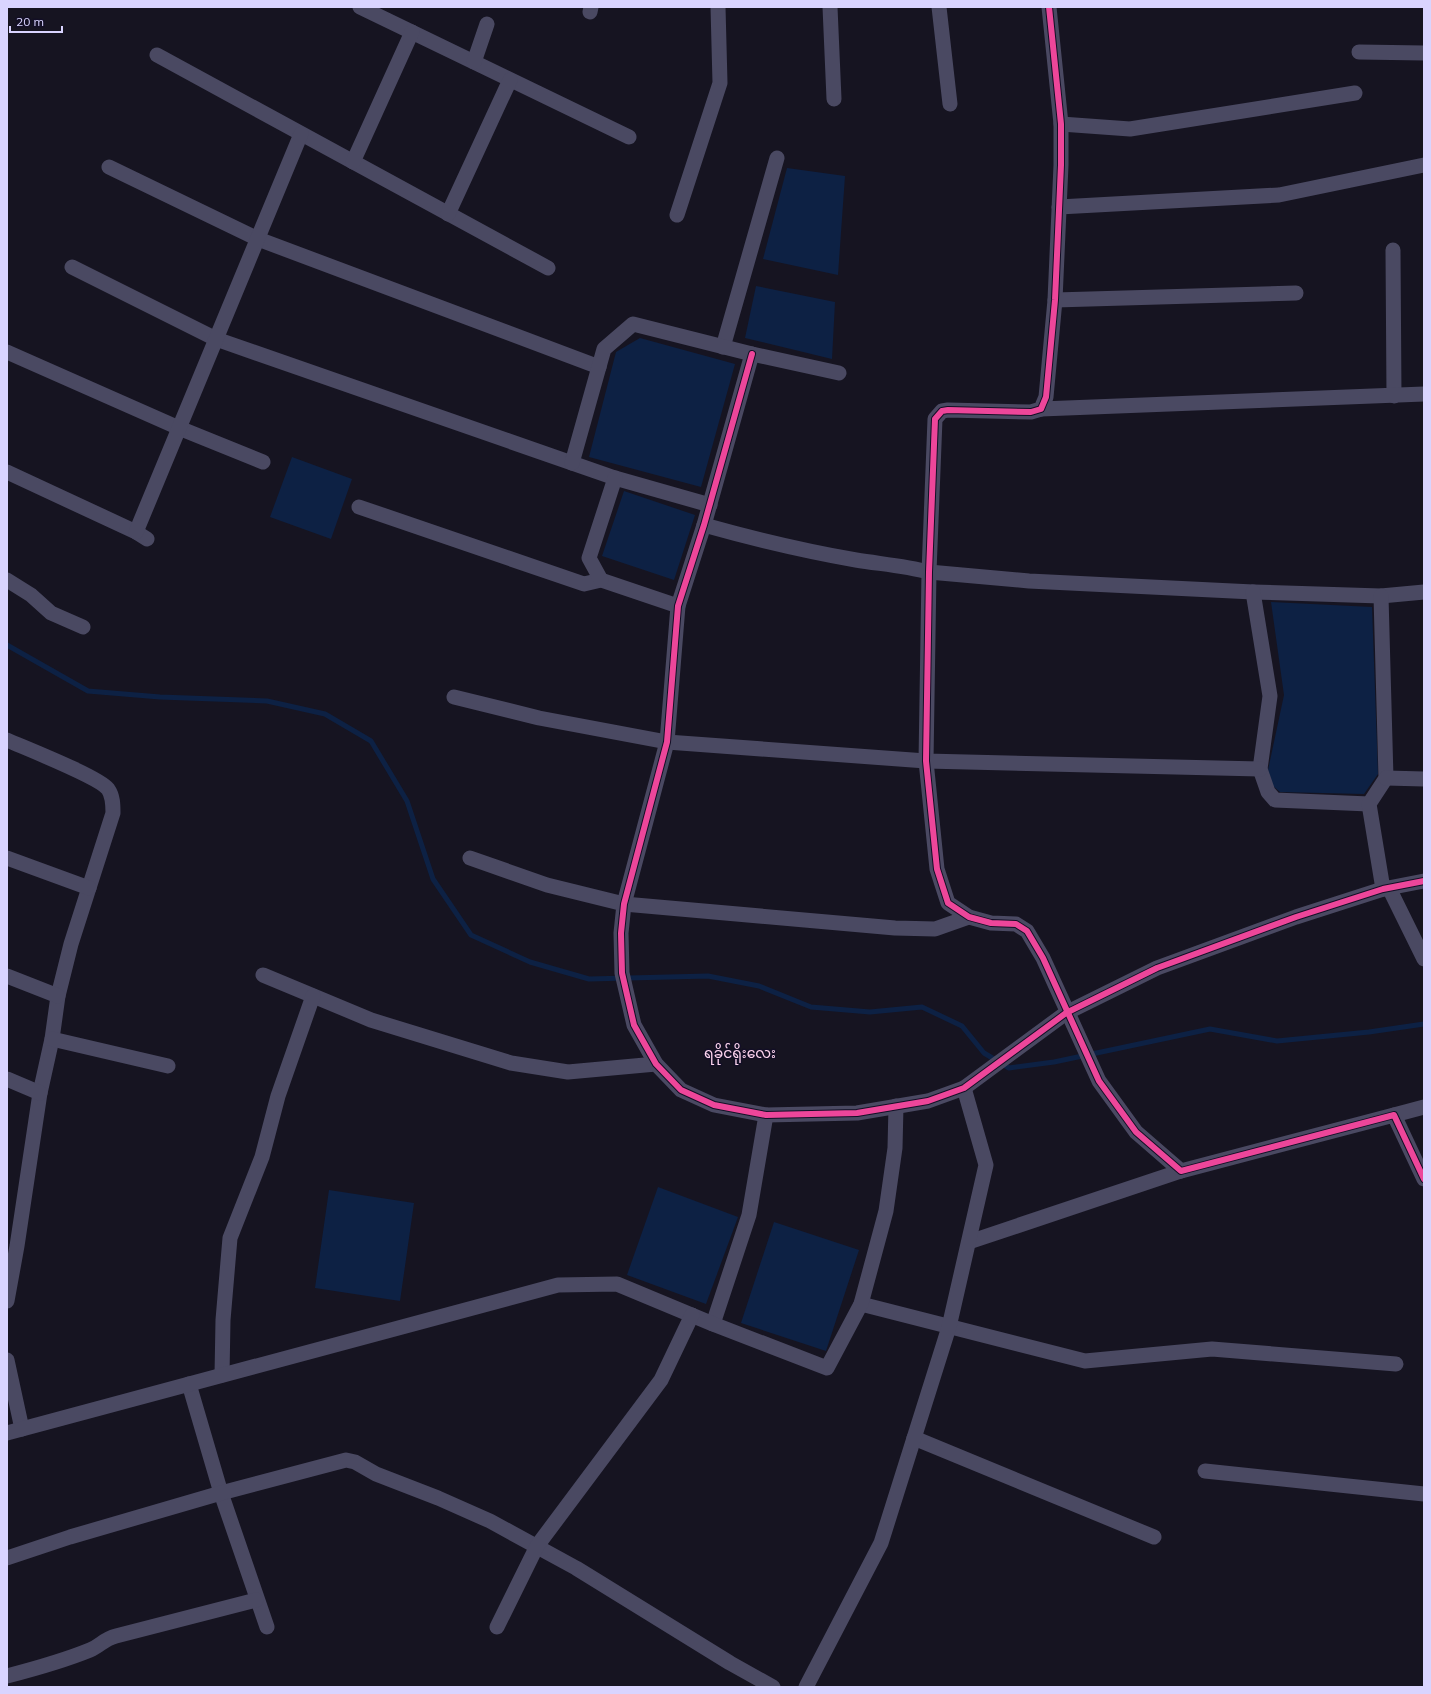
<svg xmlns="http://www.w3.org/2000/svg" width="1431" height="1694" viewBox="0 0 1431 1694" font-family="Mulish,'Noto Sans Myanmar',sans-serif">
  <rect width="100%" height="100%" fill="#161421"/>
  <g fill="#0d2144">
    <path d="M 787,168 L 845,176 L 838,275 L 763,259 Z"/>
    <path d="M 756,286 L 835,302 L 832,359 L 745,338 Z"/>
    <path d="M 640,338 L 735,364 L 701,487 L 589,457 L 616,352 Z"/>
    <path d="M 292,457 L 352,479 L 331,539 L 270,517 Z"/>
    <path d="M 624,491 L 695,515 L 674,580 L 602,556 Z"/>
    <path d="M 1271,602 L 1372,607 L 1378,774 L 1364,794 L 1280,792 L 1273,786 L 1268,770 L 1284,695 Z"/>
    <path d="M 658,1187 L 738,1217 L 706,1304 L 627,1275 Z"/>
    <path d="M 329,1190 L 414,1203 L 400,1301 L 315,1288 Z"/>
    <path d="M 774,1222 L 859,1250 L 826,1351 L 741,1323 Z"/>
  </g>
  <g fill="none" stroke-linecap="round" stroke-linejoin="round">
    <path stroke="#0d2144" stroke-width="5" d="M 7,645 L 88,691 L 160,697 L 267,701 L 325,714 L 371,741 L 407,801 L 433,879 L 471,935 L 530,962 L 589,979 L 708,976 L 759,986 L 811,1007 L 870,1012 L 922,1007 L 962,1026 L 984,1053 L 1009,1068 L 1054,1062 L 1210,1029 L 1277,1041 L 1369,1032 L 1424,1024"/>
    <g stroke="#4a4962" stroke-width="15">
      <path d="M 360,7 L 629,137"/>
      <path d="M 830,7 L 834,99"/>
      <path d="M 939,7 L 950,104"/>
      <path d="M 1049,7 L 1061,124 L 1061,165 L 1055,300 L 1046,397 L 1041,409 L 1031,412 L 948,410 L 942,411 L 935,419 L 929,572 L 926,761 L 937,869 L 948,903 L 969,917 L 991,923 L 1016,924 L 1027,931 L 1043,958 L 1099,1081 L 1136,1132 L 1181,1171 L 1394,1115 L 1424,1179"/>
      <path d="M 590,12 L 591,7"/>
      <path d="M 1359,52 L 1424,53"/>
      <path d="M 157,55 L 548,268"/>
      <path d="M 474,62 L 487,24"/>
      <path d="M 1061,124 L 1130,129 L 1355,93"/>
      <path d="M 353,162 L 412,32"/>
      <path d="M 109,167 L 258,239 L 599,367"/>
      <path d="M 1059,207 L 1279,195 L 1424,165"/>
      <path d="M 448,214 L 510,80"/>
      <path d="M 677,215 L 720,83 L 718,7"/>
      <path d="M 1393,250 L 1394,396"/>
      <path d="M 72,267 L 216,339 L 615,478 L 710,505"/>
      <path d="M 1055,300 L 1296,293"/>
      <path d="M 723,347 L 777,158"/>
      <path d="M 7,352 L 179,428 L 263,462"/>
      <path d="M 752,354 L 704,525 L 678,606 L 667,742 L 624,904 L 621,933 L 622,973 L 634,1025 L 656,1064 L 681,1090 L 714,1105 L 766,1115 L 857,1113 L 928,1101 L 964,1088 L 1066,1013 L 1157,968 L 1296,917 L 1383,889 L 1424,881"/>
      <path d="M 1041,409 L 1424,394"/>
      <path d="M 572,463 L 604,349 L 633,324 L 752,354 L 839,373"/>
      <path d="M 7,472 L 136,532 L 147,539"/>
      <path d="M 359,507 L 584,584 L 601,580 L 678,606"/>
      <path d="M 704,525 C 754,539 805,551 856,560 C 881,564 905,566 929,572 L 1029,581 L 1253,592 L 1381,596 L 1424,592"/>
      <path d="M 136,532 L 301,134"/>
      <path d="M 7,580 L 31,595 L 51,613 L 83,627"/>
      <path d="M 601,580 L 589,558 L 615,478"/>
      <path d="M 1253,592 L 1270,696 L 1260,769 L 1268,792 L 1275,800 L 1369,804"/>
      <path d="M 1381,596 L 1386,778 L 1369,804 L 1383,889"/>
      <path d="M 454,697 L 539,718 L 667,742 L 926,761 L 1260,769"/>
      <path d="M 7,740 C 25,748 99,777 108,789 C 113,796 113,805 113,813 L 71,944 L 58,996 L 52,1039 L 40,1093 L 17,1246 L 7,1301"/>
      <path d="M 1386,778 L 1424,779"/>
      <path d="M 7,858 L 89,888"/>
      <path d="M 470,858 L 547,885 L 624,904 L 895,928 L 935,929 L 969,917"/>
      <path d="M 1389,888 L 1424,959"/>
      <path d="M 263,975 L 371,1020 L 511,1063 L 568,1072 L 656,1064"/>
      <path d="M 7,976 L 58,996"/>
      <path d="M 52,1039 L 168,1066"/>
      <path d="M 7,1079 L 40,1093"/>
      <path d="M 1394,1115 L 1424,1107"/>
      <path d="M 969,1242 L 1181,1171"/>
      <path d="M 861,1304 L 1085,1361 L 1212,1349 L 1396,1364"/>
      <path d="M 713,1324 L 749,1215 L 766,1115"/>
      <path d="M 7,1360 L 22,1429"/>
      <path d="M 222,1375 L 223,1320 L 230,1238 L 262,1157 L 278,1096 L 313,996"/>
      <path d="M 189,1384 L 221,1493 L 267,1627"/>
      <path d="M 7,1433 L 558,1285 L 617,1284 L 713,1324 L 827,1368 L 861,1304 L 886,1211 L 895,1148 L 896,1106"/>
      <path d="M 914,1438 L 1154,1537"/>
      <path d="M 1205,1471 L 1424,1494"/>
      <path d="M 7,1558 L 70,1537 L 221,1493 L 346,1460 L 355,1462 L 376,1474 L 438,1498 L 490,1521 L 576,1568 L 730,1663 L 773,1687"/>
      <path d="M 497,1627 L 537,1546 L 661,1380 L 692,1315"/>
      <path d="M 7,1676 C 34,1669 63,1661 90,1650 C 100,1646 104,1639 116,1636 L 256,1600"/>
      <path d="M 806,1687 L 881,1543 L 949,1327 L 986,1165 L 964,1088"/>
    </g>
    <g stroke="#130f26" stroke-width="8">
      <g id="cycleway">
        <path d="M 1049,7 L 1061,124 L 1061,165 L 1055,300 L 1046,397 L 1041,409 L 1031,412 L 948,410 L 942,411 L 935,419 L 929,572 L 926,761 L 937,869 L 948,903 L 969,917 L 991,923 L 1016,924 L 1027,931 L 1043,958 L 1099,1081 L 1136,1132 L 1181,1171 L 1394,1115 L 1424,1179"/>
        <path d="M 752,354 L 704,525 L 678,606 L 667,742 L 624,904 L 621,933 L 622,973 L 634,1025 L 656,1064 L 681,1090 L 714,1105 L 766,1115 L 857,1113 L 928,1101 L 964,1088 L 1066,1013 L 1157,968 L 1296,917 L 1383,889 L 1424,881"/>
      </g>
    </g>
    <use href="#cycleway" stroke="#ed469a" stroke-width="6"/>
  </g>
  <g text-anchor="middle" stroke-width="3" stroke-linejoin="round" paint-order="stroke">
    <g font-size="14" fill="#ffd6f0" stroke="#130f26">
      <text x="740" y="1058">ရခိုင်ရိုးလေး</text>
    </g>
  </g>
  <rect width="1431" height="1694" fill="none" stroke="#d9d4ff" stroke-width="16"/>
  <path d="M10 26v6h52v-6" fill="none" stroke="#d9d4ff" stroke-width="2"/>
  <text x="16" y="26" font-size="12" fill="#d9d4ff" stroke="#130f26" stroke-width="3" paint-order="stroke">20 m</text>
</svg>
